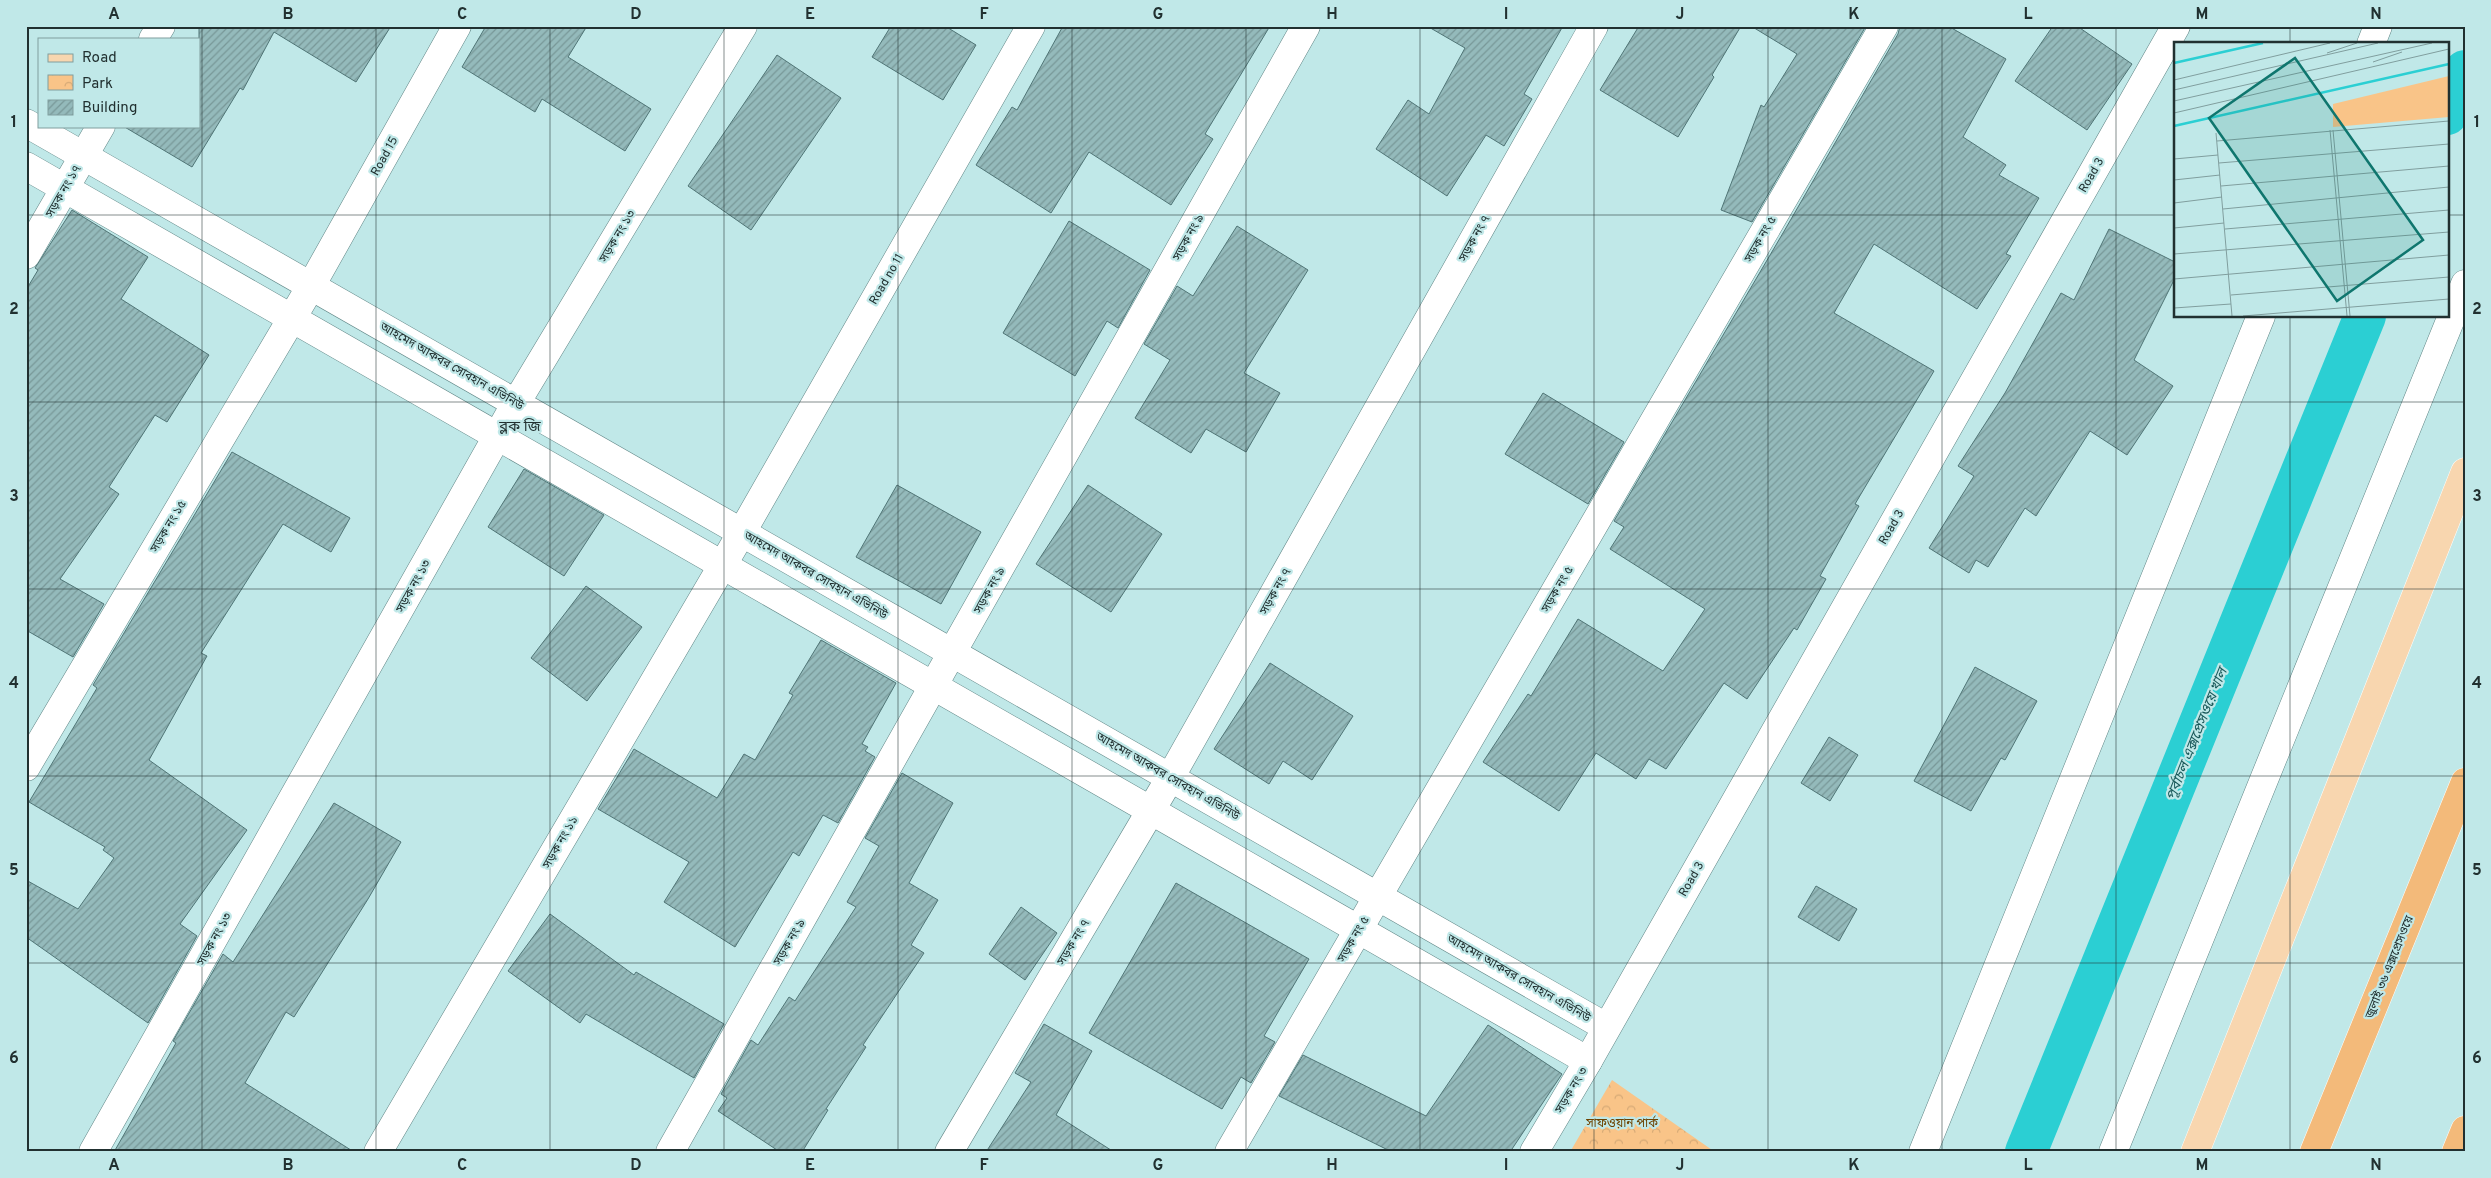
<svg xmlns="http://www.w3.org/2000/svg" width="2491" height="1178" viewBox="0 0 2491 1178" font-family="Overpass,'Noto Sans Bengali',sans-serif">
  <defs>
    <pattern id="park-crowns" width="20" height="18" patternUnits="userSpaceOnUse" patternTransform="scale(1.25)"><rect width="20" height="18" fill="#f9c488"/><path d="M2 6a3 3 0 1 1 6 0M12 15a3 3 0 1 1 6 0" fill="none" stroke="#d5a976"/></pattern>
    <pattern id="building-hatch" width="6" height="6" patternUnits="userSpaceOnUse" patternTransform="scale(1.25)"><rect width="6" height="6" fill="#94babb"/><path d="M-1 1l2-2M0 6l6-6M5 7l2-2" fill="none" stroke="#789898"/></pattern>
  </defs>
  <rect width="100%" height="100%" fill="#c0e8e8"/>
  <path fill="url(#park-crowns)" d="M 1612,1080 L 1715,1152 L 1570,1152 Z"/>
  <g fill="none" stroke-linecap="round" stroke-linejoin="round">
    <g stroke="#2bcfd3" stroke-width="42">
      <path d="M 2447,114 L 2465,71"/>
      <path d="M 2026,1152 L 2365,316"/>
    </g>
  </g>
  <g fill="url(#building-hatch)" stroke="#507576">
    <path d="M 199,26 L 391,26 L 356,82 L 274,32 L 243,90 L 240,88 L 192,167 L 123,126 L 199,126 Z"/>
    <path d="M 486,26 L 587,26 L 568,57 L 651,109 L 625,151 L 542,99 L 535,112 L 462,67 Z"/>
    <path d="M 891,26 L 945,26 L 976,45 L 943,100 L 872,57 Z"/>
    <path d="M 1063,26 L 1270,26 L 1205,134 L 1213,139 L 1171,205 L 1089,152 L 1051,213 L 976,165 L 1012,107 L 1017,110 Z"/>
    <path d="M 1427,26 L 1563,26 L 1524,94 L 1532,99 L 1504,146 L 1486,135 L 1447,196 L 1376,149 L 1408,100 L 1429,114 L 1465,48 Z"/>
    <path d="M 1639,26 L 1741,26 L 1712,75 L 1714,77 L 1678,137 L 1600,90 Z"/>
    <path d="M 1751,26 L 1866,26 L 1752,222 L 1721,210 L 1761,105 L 1764,107 L 1797,54 Z"/>
    <path d="M 1900,26 L 1948,26 L 2006,59 L 1963,137 L 2006,165 L 1999,175 L 2039,198 L 2006,254 L 2011,256 L 1977,309 L 1874,244 L 1834,313 L 1934,371 L 1855,504 L 1859,506 L 1820,576 L 1826,579 L 1797,630 L 1794,628 L 1747,699 L 1724,683 L 1666,769 L 1649,759 L 1636,779 L 1596,753 L 1559,811 L 1483,762 L 1528,694 L 1531,696 L 1578,619 L 1663,671 L 1705,609 L 1610,549 L 1624,527 L 1614,521 L 1783,233 L 1898,34 Z"/>
    <path d="M 2053,26 L 2077,26 L 2132,64 L 2087,130 L 2015,81 Z"/>
    <path d="M 777,55 L 841,98 L 751,230 L 688,186 Z"/>
    <path d="M 72,210 L 148,257 L 121,299 L 209,355 L 167,422 L 155,415 L 109,487 L 119,494 L 60,579 L 104,604 L 73,657 L 26,630 L 26,290 L 38,270 L 35,268 Z"/>
    <path d="M 1069,221 L 1150,270 L 1118,328 L 1107,321 L 1075,376 L 1003,333 Z"/>
    <path d="M 1237,226 L 1308,270 L 1244,373 L 1280,393 L 1246,452 L 1206,429 L 1191,453 L 1135,418 L 1170,360 L 1144,344 L 1177,286 L 1193,296 Z"/>
    <path d="M 2109,229 L 2175,262 L 2175,278 L 2134,360 L 2173,386 L 2127,455 L 2090,431 L 2036,516 L 2025,508 L 1988,567 L 1976,560 L 1969,573 L 1929,548 L 1974,476 L 1958,466 L 2005,393 L 2061,293 L 2074,300 Z"/>
    <path d="M 1543,393 L 1624,442 L 1588,504 L 1505,454 Z"/>
    <path d="M 232,452 L 350,518 L 331,552 L 283,524 L 201,653 L 207,656 L 149,760 L 247,830 L 180,924 L 197,936 L 148,1023 L 26,937 L 26,880 L 78,909 L 114,858 L 103,850 L 105,847 L 29,802 L 97,688 L 93,685 Z"/>
    <path d="M 524,469 L 604,515 L 564,576 L 488,527 Z"/>
    <path d="M 897,485 L 981,532 L 941,604 L 856,557 Z"/>
    <path d="M 1088,485 L 1162,534 L 1111,612 L 1036,564 Z"/>
    <path d="M 586,586 L 642,627 L 587,701 L 531,658 Z"/>
    <path d="M 821,640 L 896,683 L 862,744 L 868,747 L 865,751 L 875,757 L 838,823 L 823,815 L 799,856 L 793,852 L 735,947 L 664,902 L 689,862 L 598,809 L 634,749 L 717,798 L 744,754 L 755,760 L 793,695 L 789,693 Z"/>
    <path d="M 1270,663 L 1353,716 L 1312,780 L 1283,761 L 1269,784 L 1214,749 Z"/>
    <path d="M 1975,667 L 2037,701 L 2005,760 L 2001,758 L 1971,811 L 1914,781 Z"/>
    <path d="M 1829,737 L 1858,755 L 1830,801 L 1801,783 Z"/>
    <path d="M 902,773 L 953,803 L 909,883 L 938,900 L 911,945 L 924,953 L 863,1045 L 866,1047 L 826,1109 L 828,1110 L 802,1152 L 780,1152 L 718,1111 L 727,1098 L 721,1094 L 751,1040 L 758,1045 L 789,997 L 795,1001 L 856,907 L 847,902 L 879,846 L 865,838 Z"/>
    <path d="M 334,803 L 401,842 L 368,899 L 294,1017 L 286,1012 L 245,1083 L 354,1152 L 114,1152 L 159,1073 L 176,1043 L 173,1041 L 223,954 L 233,962 Z"/>
    <path d="M 1176,883 L 1309,959 L 1264,1036 L 1275,1042 L 1251,1083 L 1241,1077 L 1222,1109 L 1089,1033 Z"/>
    <path d="M 1816,886 L 1857,909 L 1839,941 L 1798,917 Z"/>
    <path d="M 1021,907 L 1057,933 L 1025,980 L 989,954 Z"/>
    <path d="M 550,914 L 634,975 L 636,972 L 724,1024 L 694,1078 L 586,1014 L 580,1023 L 508,971 Z"/>
    <path d="M 1044,1024 L 1092,1051 L 1056,1115 L 1114,1152 L 986,1152 L 1031,1082 L 1015,1073 Z"/>
    <path d="M 1488,1025 L 1562,1074 L 1510,1152 L 1392,1152 L 1279,1096 L 1303,1055 L 1426,1116 Z"/>
  </g>
  <g fill="none" stroke-linecap="round" stroke-linejoin="round">
    <g stroke="#608686" stroke-width="29">
      <g id="street">
        <path d="M 153,39 L 161,26"/>
        <path d="M 2371,44 L 2378,26"/>
        <path d="M 26,255 L 101,126"/>
        <path d="M 26,767 L 311,286 L 457,26"/>
        <path d="M 93,1152 L 516,403 L 743,26"/>
        <path d="M 378,1152 L 742,532 L 1031,26"/>
        <path d="M 670,1152 L 1306,26"/>
        <path d="M 949,1152 L 1170,778 L 1594,26"/>
        <path d="M 1229,1152 L 1884,26"/>
        <path d="M 1534,1152 L 1588,1061 L 2176,26"/>
        <path d="M 1923,1152 L 2261,316"/>
        <path d="M 2113,1152 L 2465,284"/>
      </g>
    </g>
    <g stroke="#608686" stroke-width="29">
      <g id="secondary">
        <path d="M 26,123 L 1606,1027"/>
        <path d="M 26,166 L 1588,1061"/>
      </g>
    </g>
    <g stroke="#fff" stroke-width="29">
      <path id="primary" d="M 2195,1152 L 2465,472"/>
    </g>
    <g stroke="#fff" stroke-width="29">
      <g id="highway">
        <path d="M 2314,1152 L 2465,782"/>
        <path d="M 2456,1152 L 2465,1130"/>
      </g>
    </g>
    <use href="#street" stroke="#fff" stroke-width="28"/>
    <use href="#secondary" stroke="#fff" stroke-width="28"/>
    <use href="#primary" stroke="#f8d6af" stroke-width="28"/>
    <use href="#highway" stroke="#f3ba7a" stroke-width="28"/>
  </g>
  <path fill="none" stroke="#213030" stroke-width="1" stroke-opacity="0.55" d="M 202,26 L 202,1152M 376,26 L 376,1152M 550,26 L 550,1152M 724,26 L 724,1152M 898,26 L 898,1152M 1072,26 L 1072,1152M 1246,26 L 1246,1152M 1420,26 L 1420,1152M 1594,26 L 1594,1152M 1768,26 L 1768,1152M 1942,26 L 1942,1152M 2116,26 L 2116,1152M 2290,26 L 2290,44M 26,215 L 2175,215M 2447,215 L 2465,215M 2290,316 L 2290,1152M 26,402 L 2465,402M 26,589 L 2465,589M 26,776 L 2465,776M 26,963 L 2465,963"/>
  <g text-anchor="middle" stroke-width="4.5" stroke-linejoin="round" paint-order="stroke">
    <g font-size="12" fill="#213030" stroke="#c0e8e8">
      <text transform="translate(384 156) rotate(-61)" y="4">Road 15</text>
      <text transform="translate(2091 175) rotate(-60)" y="4">Road 3</text>
      <text transform="translate(63 191) rotate(-60)" y="4">সড়ক নং ১৭</text>
      <text transform="translate(617 236) rotate(-59)" y="4">সড়ক নং ১৩</text>
      <text transform="translate(1188 237) rotate(-61)" y="4">সড়ক নং ৯</text>
      <text transform="translate(1474 238) rotate(-61)" y="4">সড়ক নং ৭</text>
      <text transform="translate(1760 239) rotate(-60)" y="4">সড়ক নং ৫</text>
      <text transform="translate(886 279) rotate(-60)" y="4">Road no 11</text>
      <text transform="translate(452 366) rotate(30)" y="4">আহমেদ আকবর সোবহান এভিনিউ</text>
      <text transform="translate(168 526) rotate(-59)" y="4">সড়ক নং ১৫</text>
      <text transform="translate(1891 527) rotate(-60)" y="4">Road 3</text>
      <text transform="translate(816 575) rotate(30)" y="4">আহমেদ আকবর সোবহান এভিনিউ</text>
      <text transform="translate(413 586) rotate(-61)" y="4">সড়ক নং ১৩</text>
      <text transform="translate(1557 589) rotate(-60)" y="4">সড়ক নং ৫</text>
      <text transform="translate(989 590) rotate(-61)" y="4">সড়ক নং ৯</text>
      <text transform="translate(1275 591) rotate(-61)" y="4">সড়ক নং ৭</text>
      <text transform="translate(1168 776) rotate(30)" y="4">আহমেদ আকবর সোবহান এভিনিউ</text>
      <text transform="translate(560 842) rotate(-60)" y="4">সড়ক নং ১১</text>
      <text transform="translate(1691 879) rotate(-60)" y="4">Road 3</text>
      <text transform="translate(214 939) rotate(-61)" y="4">সড়ক নং ১৩</text>
      <text transform="translate(1353 939) rotate(-60)" y="4">সড়ক নং ৫</text>
      <text transform="translate(789 942) rotate(-60)" y="4">সড়ক নং ৯</text>
      <text transform="translate(1073 942) rotate(-59)" y="4">সড়ক নং ৭</text>
      <text transform="translate(2389 967) rotate(-68)" y="4">জুলাই ৩৬ এক্সপ্রেসওয়ে</text>
      <text transform="translate(1519 978) rotate(30)" y="4">আহমেদ আকবর সোবহান এভিনিউ</text>
      <text transform="translate(1571 1090) rotate(-59)" y="4">সড়ক নং ৩</text>
    </g>
    <g font-size="12" fill="#6d4200" stroke="#c0e8e8">
      <text x="1622" y="1127">সাফওয়ান পার্ক</text>
    </g>
    <g font-size="14" font-style="italic" fill="#195859" stroke="#c0e8e8">
      <text transform="translate(2196 734) rotate(-68)" y="5">পূর্বাচল এক্সপ্রেসওয়ে খাল</text>
    </g>
    <g font-size="15" fill="#213030" stroke="#c0e8e8">
      <text x="520" y="431">ব্লক জি</text>
    </g>
  </g>
  <g transform="translate(2174 42)">
    <rect width="275" height="275" fill="#c0e8e8"/>
    <path d="M 275,34 L 275,75 L 159,85 L 159,62 Z" fill="#f9c488"/>
    <path fill="none" stroke="#2bcfd3" stroke-width="2.5" d="M 0,21 L 89,1M 0,84 L 275,22"/>
    <path fill="none" stroke="#809e9e" stroke-width="1" d="M 153,11 L 183,1M 199,20 L 228,10M 0,38 L 156,1M 0,48 L 204,1M 0,59 L 258,1M 0,71 L 275,7M 156,88 L 173,274M 159,88 L 176,274M 42,91 L 58,274M 43,99 L 275,79M 0,117 L 44,113M 45,121 L 275,102M 0,138 L 46,133M 47,144 L 275,124M 0,161 L 48,155M 49,167 L 275,145M 0,186 L 50,181M 51,187 L 275,168M 0,212 L 275,190M 0,237 L 275,213M 57,253 L 275,235M 0,266 L 57,262M 69,274 L 275,257"/>
    <path fill="#0f766e" fill-opacity="0.15" stroke="#0f766e" stroke-width="2.5" d="M 121,16 L 249,198 L 163,259 L 35,76 Z"/>
    <rect width="275" height="275" fill="none" stroke="#213030" stroke-width="2.5"/>
  </g>
  <rect width="2491" height="1178" fill="none" stroke="#c0e8e8" stroke-width="55"/>
  <rect x="38" y="38" width="162" height="90" fill="#c0e8e8" stroke="#809e9e"/>
  <rect x="48" y="54" width="25" height="8" fill="#f8d6af" stroke="#809e9e"/>
  <text x="82" y="62" font-size="15" fill="#213030">Road</text>
  <rect x="48" y="75" width="25" height="15" fill="url(#park-crowns)" stroke="#809e9e"/>
  <text x="82" y="88" font-size="15" fill="#213030">Park</text>
  <rect x="48" y="100" width="25" height="15" fill="url(#building-hatch)" stroke="#809e9e"/>
  <text x="82" y="112" font-size="15" fill="#213030">Building</text>
  <rect x="28" y="28" width="2436" height="1122" fill="none" stroke="#213030" stroke-width="2"/>
  <g font-size="16" text-anchor="middle" font-weight="bold" fill="#213030">
    <text x="114" y="19">A</text>
    <text x="288" y="19">B</text>
    <text x="462" y="19">C</text>
    <text x="636" y="19">D</text>
    <text x="810" y="19">E</text>
    <text x="984" y="19">F</text>
    <text x="1158" y="19">G</text>
    <text x="1332" y="19">H</text>
    <text x="1506" y="19">I</text>
    <text x="1680" y="19">J</text>
    <text x="1854" y="19">K</text>
    <text x="2028" y="19">L</text>
    <text x="2202" y="19">M</text>
    <text x="2376" y="19">N</text>
    <text x="14" y="127">1</text>
    <text x="2477" y="127">1</text>
    <text x="14" y="314">2</text>
    <text x="2477" y="314">2</text>
    <text x="14" y="501">3</text>
    <text x="2477" y="501">3</text>
    <text x="14" y="688">4</text>
    <text x="2477" y="688">4</text>
    <text x="14" y="875">5</text>
    <text x="2477" y="875">5</text>
    <text x="14" y="1063">6</text>
    <text x="2477" y="1063">6</text>
    <text x="114" y="1170">A</text>
    <text x="288" y="1170">B</text>
    <text x="462" y="1170">C</text>
    <text x="636" y="1170">D</text>
    <text x="810" y="1170">E</text>
    <text x="984" y="1170">F</text>
    <text x="1158" y="1170">G</text>
    <text x="1332" y="1170">H</text>
    <text x="1506" y="1170">I</text>
    <text x="1680" y="1170">J</text>
    <text x="1854" y="1170">K</text>
    <text x="2028" y="1170">L</text>
    <text x="2202" y="1170">M</text>
    <text x="2376" y="1170">N</text>
  </g>
</svg>
